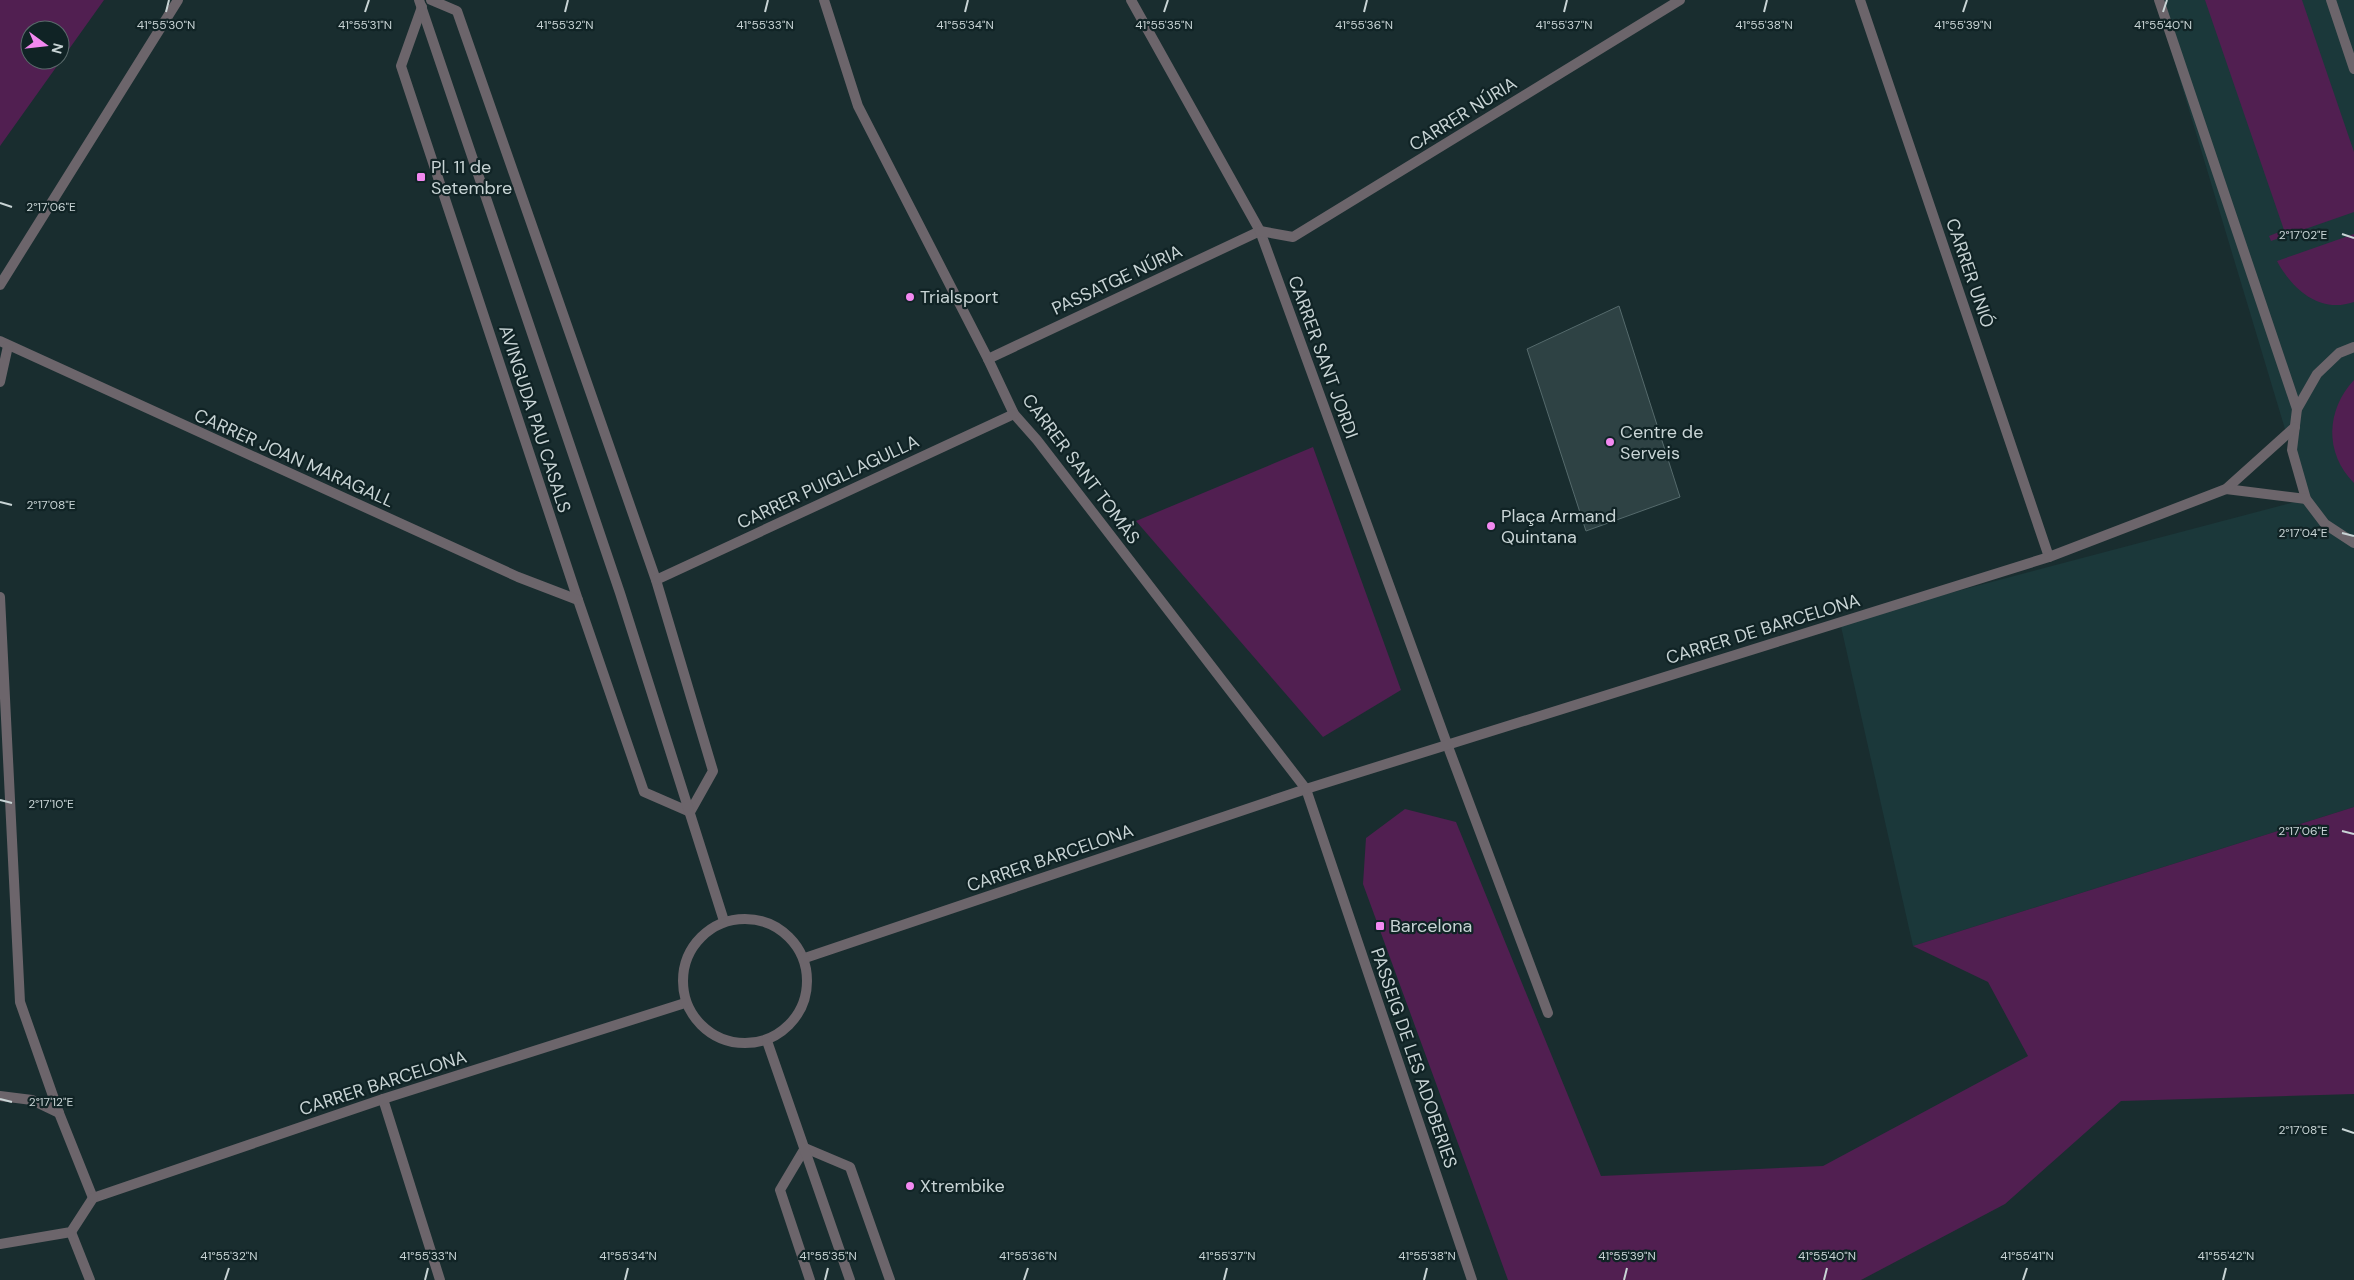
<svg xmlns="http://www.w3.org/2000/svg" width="2354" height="1280" viewBox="0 0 2354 1280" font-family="'DM Sans',sans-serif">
  <rect width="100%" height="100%" fill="#192d2f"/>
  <path fill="#1b383a" d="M 2156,0 L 2354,0 L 2354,807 L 1913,946 L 1840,622 L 2306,499 Z"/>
  <g fill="#511f51" fill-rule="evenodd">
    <path d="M 0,0 L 104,0 L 0,146 ZM 30,30 L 60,30 L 60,60 L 30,60 Z"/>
    <path d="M 2205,0 L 2302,0 L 2354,152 L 2354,212 L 2271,241 L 2269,236 L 2284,230 Z"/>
    <path d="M 2354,234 L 2354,302 C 2319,314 2292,289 2277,261 Z"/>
    <path d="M 2354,380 L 2354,483 C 2324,453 2326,410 2354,380 Z"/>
    <path d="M 1313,447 L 1401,690 L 1323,737 L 1136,521 Z"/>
    <path d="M 2354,807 L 2354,1094 L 2121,1101 L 2005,1204 L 1861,1280 L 1508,1280 L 1363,884 L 1366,838 L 1405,809 L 1456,822 L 1601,1176 L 1823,1166 L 2028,1056 L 1988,982 L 1913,946 Z"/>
  </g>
  <path fill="#2e4244" stroke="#556a6c" d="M 1619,306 L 1680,497 L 1586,531 L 1527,349 Z"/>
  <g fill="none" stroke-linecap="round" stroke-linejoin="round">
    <path stroke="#6c656b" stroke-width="10" d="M 988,359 L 1260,231"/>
    <g stroke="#6c656b" stroke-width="10">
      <path d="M 824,0 L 858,106 L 988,359 L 1014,414 L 1037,440 L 1306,789 L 1472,1280"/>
      <path d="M 1131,0 L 1260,231 L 1447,744 L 1548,1013"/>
      <path d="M 1860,0 L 2049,557"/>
      <path d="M 2159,0 L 2297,409"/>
      <path d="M 2331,0 L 2354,69"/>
      <path d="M 422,7 L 401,66 L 578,600 L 644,792 L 690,812 L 713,771 L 656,580 L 457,11 L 431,0"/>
      <path d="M 1260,231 L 1293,237 L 1680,0"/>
      <path d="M 0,285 L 178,0"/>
      <path d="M 0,341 L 518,577 L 578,600"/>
      <path d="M 2354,347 L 2339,353 L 2317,374 L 2297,409 L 2292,450 L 2306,499 L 2325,524 L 2354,543"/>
      <path d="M 0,382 L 8,346"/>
      <path d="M 2226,489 L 2306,499"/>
      <path d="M 656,580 L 1014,414"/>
      <path d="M 0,597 L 20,1002 L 59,1113 L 93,1198"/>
      <path d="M 805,958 L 1306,789 L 2049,557 L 2226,489 L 2295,427"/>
      <path d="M 0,1096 L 32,1100 L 59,1113"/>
      <path d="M 383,1099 L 440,1280"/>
      <path d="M 93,1198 L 383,1099 L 685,1003"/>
      <path d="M 71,1232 L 90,1280"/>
      <path d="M 0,1244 L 71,1232 L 93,1198"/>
      <path d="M 810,1280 L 780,1190 L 805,1148 L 850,1167 L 890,1280"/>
    </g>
    <g stroke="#6c656b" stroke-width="10">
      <path d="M 419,0 L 620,593 L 724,921"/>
      <circle cx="745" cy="981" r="62"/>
      <path d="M 767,1041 L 850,1280"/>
    </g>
  </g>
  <path fill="none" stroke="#c8d4d5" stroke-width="2" d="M 166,12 L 169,0M 365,12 L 369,0M 565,12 L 568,0M 765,12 L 768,0M 965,12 L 968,0M 1164,12 L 1168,0M 1364,12 L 1367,0M 1564,12 L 1567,0M 1764,12 L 1767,0M 1963,12 L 1967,0M 2163,12 L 2167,0M 0,203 L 12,207M 2342,234 L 2354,238M 0,502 L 12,505M 2342,533 L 2354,536M 0,800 L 12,803M 2342,831 L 2354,834M 0,1099 L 12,1102M 2342,1129 L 2354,1133M 225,1280 L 229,1268M 425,1280 L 428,1268M 625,1280 L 628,1268M 825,1280 L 828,1268M 1024,1280 L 1028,1268M 1224,1280 L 1227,1268M 1424,1280 L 1427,1268M 1624,1280 L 1627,1268M 1824,1280 L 1827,1268M 2023,1280 L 2027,1268M 2223,1280 L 2226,1268"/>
  <g fill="#f389f1" stroke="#102325" stroke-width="2">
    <rect x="416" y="172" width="10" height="10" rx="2.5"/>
    <circle cx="910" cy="297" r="5"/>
    <circle cx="1610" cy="442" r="5"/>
    <circle cx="1491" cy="526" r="5"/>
    <rect x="1375" y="921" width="10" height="10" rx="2.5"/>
    <circle cx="910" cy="1186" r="5"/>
  </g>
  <g text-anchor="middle" stroke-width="4.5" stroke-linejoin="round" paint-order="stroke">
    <g font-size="18" fill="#c8d4d5" stroke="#102325">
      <text transform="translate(1463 114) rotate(-32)" y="6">CARRER NÚRIA</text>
      <text transform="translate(1970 273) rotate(71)" y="6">CARRER UNIÓ</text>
      <text transform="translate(1117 280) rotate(-25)" y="6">PASSATGE NÚRIA</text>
      <text transform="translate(1323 357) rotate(70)" y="6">CARRER SANT JORDI</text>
      <text transform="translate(535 419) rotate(72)" y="6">AVINGUDA PAU CASALS</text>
      <text transform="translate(294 458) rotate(24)" y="6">CARRER JOAN MARAGALL</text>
      <text transform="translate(1081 469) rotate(53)" y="6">CARRER SANT TOMÀS</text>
      <text transform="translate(828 482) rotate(-25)" y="6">CARRER PUIGLLAGULLA</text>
      <text transform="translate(1763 629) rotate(-17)" y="6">CARRER DE BARCELONA</text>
      <text transform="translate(1050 858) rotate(-19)" y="6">CARRER BARCELONA</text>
      <text transform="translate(1414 1058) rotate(71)" y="6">PASSEIG DE LES ADOBERIES</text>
      <text transform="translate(383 1083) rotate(-18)" y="6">CARRER BARCELONA</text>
    </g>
    <g font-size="18" fill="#c8d4d5" stroke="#102325" text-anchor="start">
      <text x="431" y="173">Pl. 11 de<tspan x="431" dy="21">Setembre</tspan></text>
      <text x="920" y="303">Trialsport</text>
      <text x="1620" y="438">Centre de<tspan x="1620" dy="21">Serveis</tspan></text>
      <text x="1501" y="522">Plaça Armand<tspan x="1501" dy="21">Quintana</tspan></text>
      <text x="1390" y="932">Barcelona</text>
      <text x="920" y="1192">Xtrembike</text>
    </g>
  </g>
  <g font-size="12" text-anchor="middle" fill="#c8d4d5" stroke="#102325" stroke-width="4.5" stroke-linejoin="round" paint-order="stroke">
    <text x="166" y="29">41°55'30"N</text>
    <text x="765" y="29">41°55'33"N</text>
    <text x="1364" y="29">41°55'36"N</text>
    <text x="365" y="29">41°55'31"N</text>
    <text x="565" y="29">41°55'32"N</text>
    <text x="965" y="29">41°55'34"N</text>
    <text x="1164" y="29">41°55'35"N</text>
    <text x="1564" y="29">41°55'37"N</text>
    <text x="1764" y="29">41°55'38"N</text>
    <text x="1963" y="29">41°55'39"N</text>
    <text x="2163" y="29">41°55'40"N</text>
    <text x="51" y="211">2°17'06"E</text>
    <text x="2303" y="239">2°17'02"E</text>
    <text x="51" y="509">2°17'08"E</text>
    <text x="2303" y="537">2°17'04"E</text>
    <text x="51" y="808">2°17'10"E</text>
    <text x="2303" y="835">2°17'06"E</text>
    <text x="51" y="1106">2°17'12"E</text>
    <text x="2303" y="1134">2°17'08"E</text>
    <text x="229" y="1260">41°55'32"N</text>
    <text x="428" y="1260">41°55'33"N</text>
    <text x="628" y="1260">41°55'34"N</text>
    <text x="828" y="1260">41°55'35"N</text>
    <text x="1028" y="1260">41°55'36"N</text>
    <text x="1227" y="1260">41°55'37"N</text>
    <text x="1427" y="1260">41°55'38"N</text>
    <text x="1627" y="1260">41°55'39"N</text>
    <text x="1827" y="1260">41°55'40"N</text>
    <text x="2027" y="1260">41°55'41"N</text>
    <text x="2226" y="1260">41°55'42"N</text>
  </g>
  <g transform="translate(45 45) rotate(105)"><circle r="24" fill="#102325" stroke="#5a6a6b"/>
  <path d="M0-4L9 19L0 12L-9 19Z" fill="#f389f1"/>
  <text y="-8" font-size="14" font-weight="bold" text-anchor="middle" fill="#c8d4d5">N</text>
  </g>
</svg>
